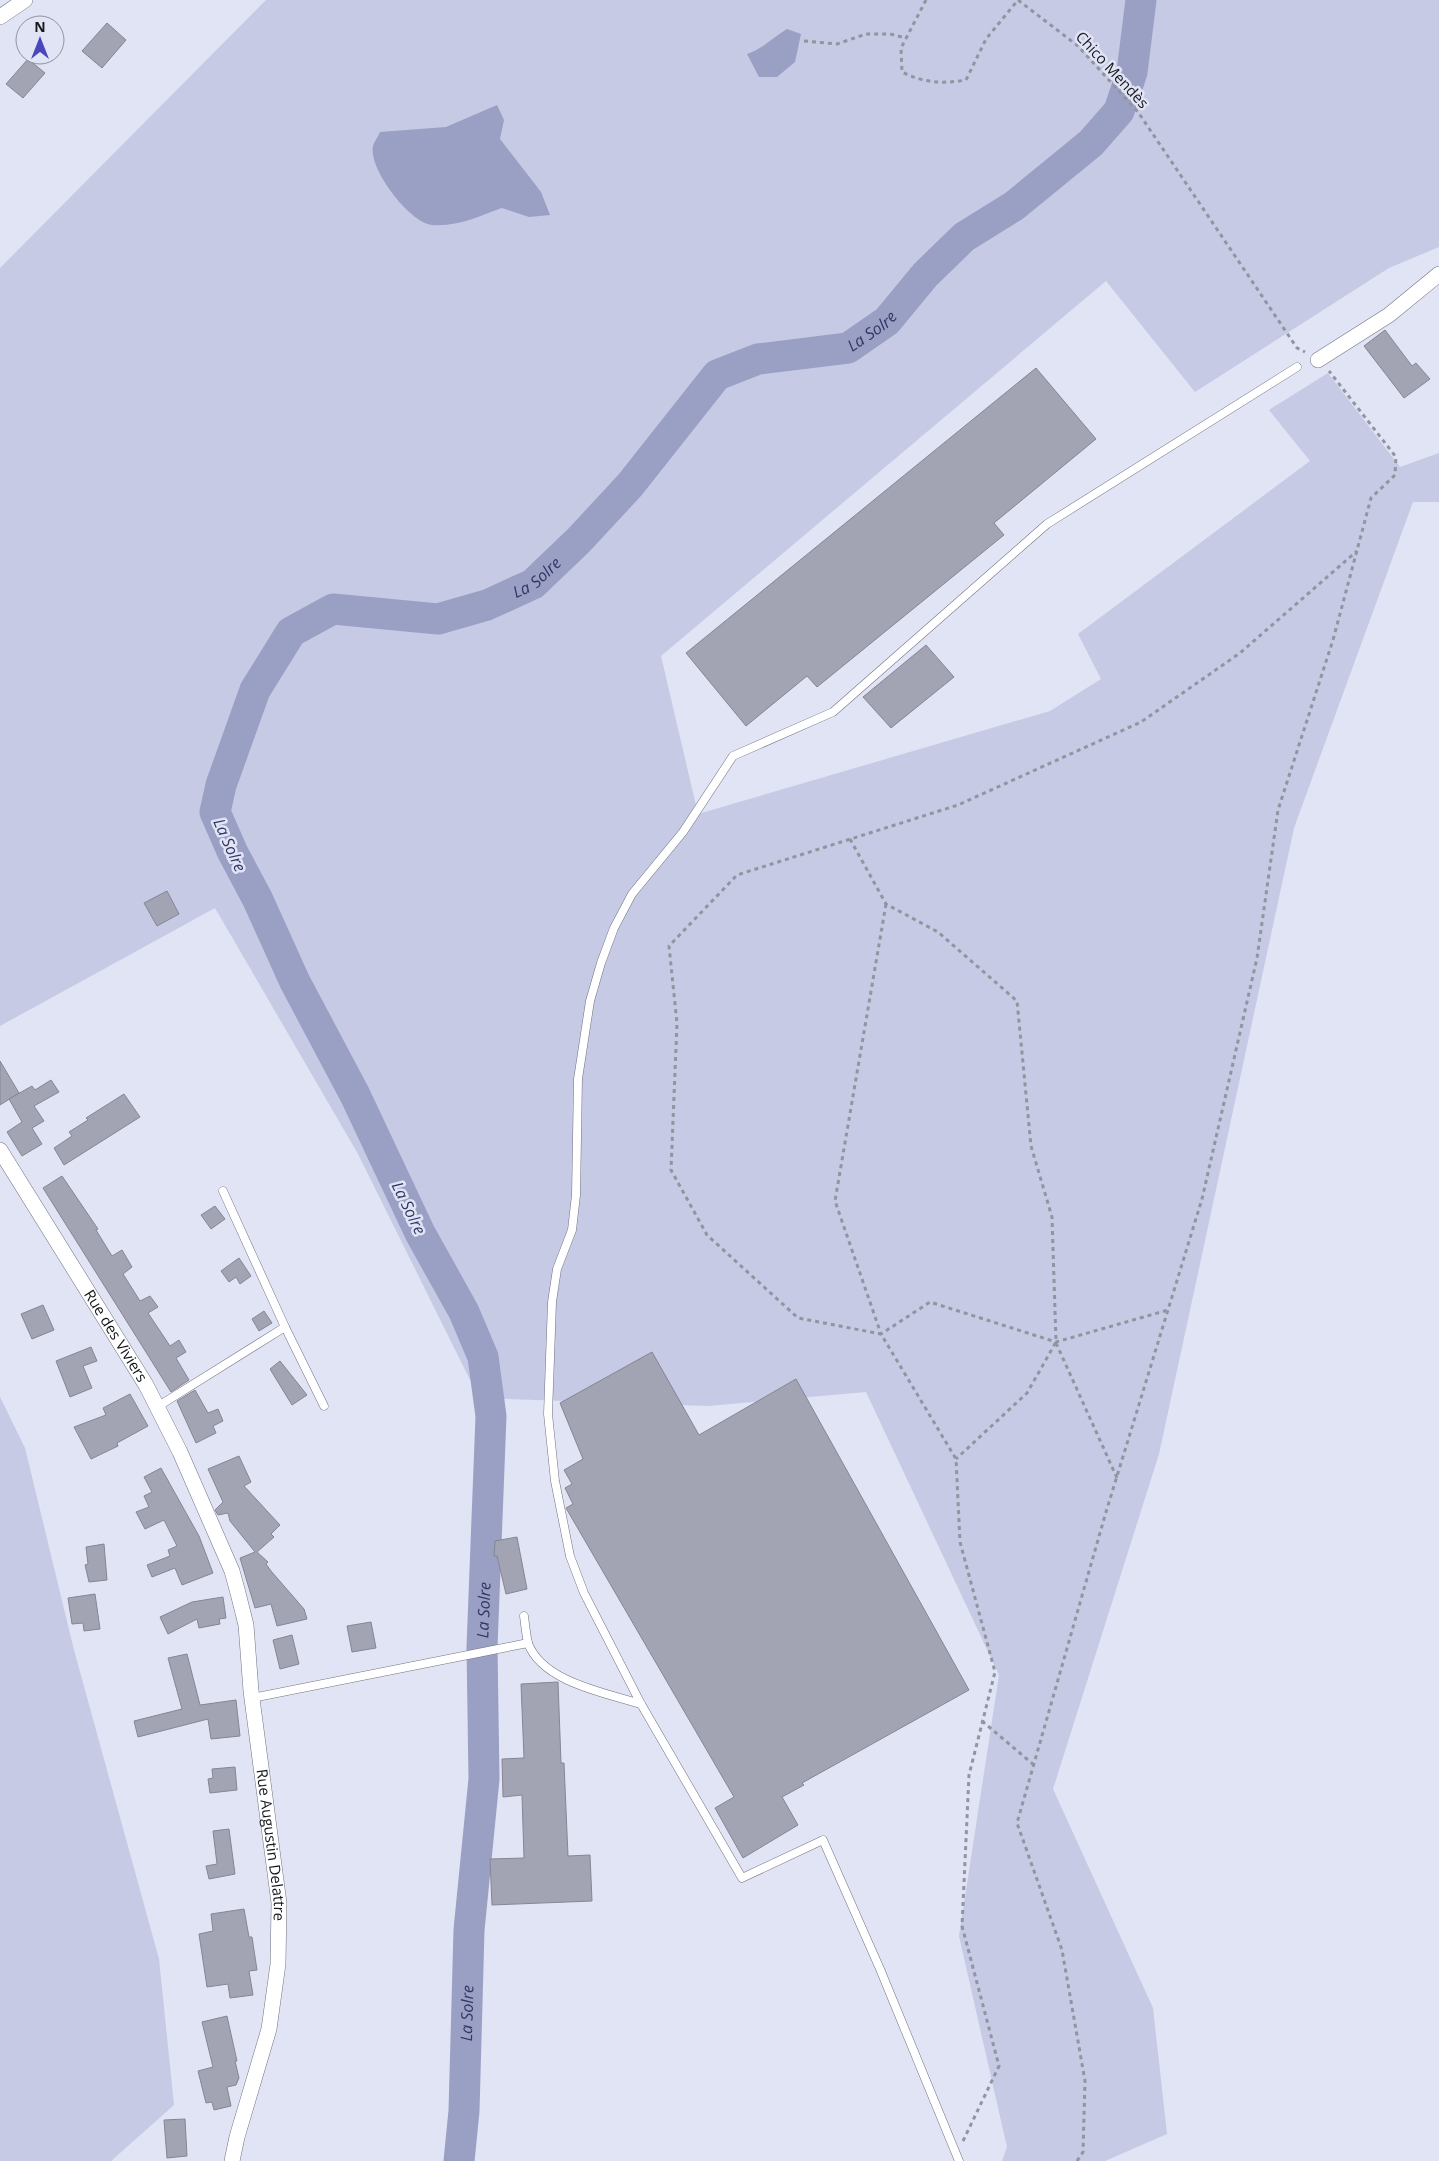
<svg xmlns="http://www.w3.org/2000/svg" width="1439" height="2161" viewBox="0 0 1439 2161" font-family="'Open Sans',sans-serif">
  <rect width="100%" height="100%" fill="#e1e4f4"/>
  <g fill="#c6cae4">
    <path d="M 266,0 L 1439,0 L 1439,247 L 1389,268 L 1195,392 L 1106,281 L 661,656 L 698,814 L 1050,711 L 1101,679 L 1078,634 L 1310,461 L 1269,410 L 1328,373 L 1400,467 L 1439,453 L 1439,502 L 1413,502 L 1294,828 L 1159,1454 L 1053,1789 L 1153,2008 L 1167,2134 L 1105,2161 L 1002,2161 L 1007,2147 L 959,1936 L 999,1675 L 866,1392 L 708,1406 L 479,1398 L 358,1154 L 215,908 L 0,1026 L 0,268 Z"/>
    <path d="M 0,1397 L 25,1448 L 74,1650 L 159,1959 L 174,2105 L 111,2161 L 0,2161 Z"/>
  </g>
  <g fill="#9a9fc4">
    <path d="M 787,29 L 801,34 L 795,62 L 777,77 L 759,77 L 747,54 C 763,49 773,37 787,29 Z"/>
    <path d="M 497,105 L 504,120 L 500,139 L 541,192 L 550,215 L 529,217 L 502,208 C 479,216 458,227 432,225 C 410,223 368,169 373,146 C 374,142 378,137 380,132 L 446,127 Z"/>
  </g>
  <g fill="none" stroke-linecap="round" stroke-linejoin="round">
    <path stroke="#9a9fc4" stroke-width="31" id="s1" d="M 459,2161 L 464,2111 L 469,1930 L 484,1779 L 482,1647 L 491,1416 L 483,1357 L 464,1312 L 420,1233 L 355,1095 L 295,982 L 258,900 L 232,851 L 215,812 L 221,785 L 255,690 L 291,632 L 333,609 L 438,619 L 487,605 L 533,584 L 579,540 L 630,485 L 717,375 L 758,359 L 848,348 L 887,321 L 925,275 L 964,237 L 1014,206 L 1091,143 L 1119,111 L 1132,72 L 1141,0"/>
  </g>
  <g fill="#a2a4b3" stroke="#848695">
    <path d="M 107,23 L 126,40 L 102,68 L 82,51 Z"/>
    <path d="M 28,59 L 45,73 L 23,98 L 6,84 Z"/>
    <path d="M 1385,330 L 1412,366 L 1416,363 L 1430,379 L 1404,398 L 1364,346 Z"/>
    <path d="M 1036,368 L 1096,439 L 994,523 L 1004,535 L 817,687 L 807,676 L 746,726 L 686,653 Z"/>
    <path d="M 926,645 L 954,677 L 891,728 L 863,697 Z"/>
    <path d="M 167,891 L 179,914 L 157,926 L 144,903 Z"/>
    <path d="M 0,1061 L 19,1093 L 0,1105 Z"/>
    <path d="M 51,1080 L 59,1092 L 34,1106 L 44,1121 L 32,1128 L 42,1144 L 22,1156 L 7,1132 L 22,1122 L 9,1099 L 32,1086 L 35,1090 Z"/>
    <path d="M 124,1094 L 140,1117 L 64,1165 L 54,1148 L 72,1136 L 69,1132 L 88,1120 L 86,1118 Z"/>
    <path d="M 62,1176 L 98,1229 L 96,1230 L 112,1256 L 122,1250 L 132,1267 L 123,1274 L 140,1301 L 150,1296 L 158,1307 L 148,1313 L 170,1346 L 179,1340 L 186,1352 L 176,1358 L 189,1380 L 171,1392 L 43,1188 Z"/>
    <path d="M 215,1206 L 225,1219 L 211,1229 L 201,1215 Z"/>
    <path d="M 239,1258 L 251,1276 L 240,1284 L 236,1277 L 229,1282 L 221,1271 Z"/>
    <path d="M 43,1305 L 54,1330 L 32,1339 L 21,1314 Z"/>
    <path d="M 264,1311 L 272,1323 L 259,1331 L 252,1319 Z"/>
    <path d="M 91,1347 L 97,1361 L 83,1366 L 92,1388 L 70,1397 L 56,1361 Z"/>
    <path d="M 652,1352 L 699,1435 L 796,1379 L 969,1690 L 802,1783 L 804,1785 L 782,1797 L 798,1825 L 743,1858 L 715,1808 L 734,1797 L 566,1508 L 573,1504 L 565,1488 L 572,1484 L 564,1470 L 583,1459 L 560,1403 Z"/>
    <path d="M 280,1361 L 307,1395 L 292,1405 L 270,1369 Z"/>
    <path d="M 195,1390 L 208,1413 L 218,1409 L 223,1421 L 213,1426 L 216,1433 L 196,1443 L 177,1401 Z"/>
    <path d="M 130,1394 L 148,1426 L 117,1443 L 118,1446 L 91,1459 L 74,1427 L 106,1415 L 103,1408 Z"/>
    <path d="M 239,1456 L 251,1482 L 244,1486 L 280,1525 L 271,1534 L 274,1537 L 257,1552 L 268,1562 L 266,1564 L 271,1571 L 304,1609 L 307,1619 L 277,1626 L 271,1604 L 255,1608 L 240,1558 L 255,1552 L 230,1521 L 228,1513 L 218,1515 L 215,1510 L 223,1502 L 208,1469 Z"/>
    <path d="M 161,1468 L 199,1536 L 213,1573 L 182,1585 L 175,1568 L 152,1577 L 147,1565 L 170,1556 L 168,1550 L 177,1546 L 164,1520 L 145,1529 L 136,1512 L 149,1507 L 144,1496 L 152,1492 L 144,1477 Z"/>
    <path d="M 517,1537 L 527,1589 L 506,1594 L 497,1556 L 494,1556 L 495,1541 Z"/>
    <path d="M 104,1544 L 107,1580 L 89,1582 L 85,1565 L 88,1564 L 86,1547 Z"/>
    <path d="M 95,1594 L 100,1629 L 84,1631 L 83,1623 L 72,1624 L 68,1598 Z"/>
    <path d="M 223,1597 L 226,1618 L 219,1619 L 220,1624 L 199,1628 L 197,1619 L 168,1634 L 160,1617 L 192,1602 Z"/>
    <path d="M 371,1622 L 376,1648 L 352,1652 L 347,1626 Z"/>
    <path d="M 292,1635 L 299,1664 L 280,1669 L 273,1640 Z"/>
    <path d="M 187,1654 L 200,1705 L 236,1700 L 240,1736 L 211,1739 L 208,1719 L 138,1737 L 134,1721 L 182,1709 L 168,1658 Z"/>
    <path d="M 558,1682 L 561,1763 L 564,1763 L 568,1856 L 590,1855 L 592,1901 L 492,1905 L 490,1859 L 524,1858 L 522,1795 L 503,1797 L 502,1759 L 524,1758 L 521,1684 Z"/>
    <path d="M 235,1767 L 237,1790 L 210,1793 L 208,1779 L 213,1778 L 212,1769 Z"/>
    <path d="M 229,1829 L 235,1874 L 209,1879 L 206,1866 L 217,1864 L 213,1831 Z"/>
    <path d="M 244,1909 L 249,1937 L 252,1937 L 257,1970 L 249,1971 L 253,1995 L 230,1998 L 228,1984 L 207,1987 L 199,1934 L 213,1931 L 211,1914 Z"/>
    <path d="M 227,2016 L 237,2061 L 235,2061 L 239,2078 L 236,2085 L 227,2087 L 231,2106 L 214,2110 L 212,2102 L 206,2103 L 198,2071 L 213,2067 L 202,2022 Z"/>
    <path d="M 185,2119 L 187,2156 L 167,2158 L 164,2120 Z"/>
  </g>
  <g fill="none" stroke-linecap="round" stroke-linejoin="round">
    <g stroke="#707281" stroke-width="9">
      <g id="lane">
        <path d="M 285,1327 L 324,1406"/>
        <path d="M 157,1407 L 285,1327 L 223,1191"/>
        <path d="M 524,1616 C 525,1624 526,1634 528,1643 C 542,1682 606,1693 641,1704"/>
        <path d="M 252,1698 L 528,1643"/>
        <path d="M 959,2161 L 880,1969 L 823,1840 L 742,1878 L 641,1704 L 584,1593 L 570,1556 L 555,1481 L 548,1414 L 552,1302 L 557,1269 L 572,1230 L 576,1195 L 578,1079 L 590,1001 L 601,963 L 614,928 L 632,894 L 683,832 L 733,756 L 833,712 L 1047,524 L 1297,367"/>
      </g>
    </g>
    <g stroke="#707281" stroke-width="16">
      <g id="street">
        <path d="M 0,17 L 25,0"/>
        <path d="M 1318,360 L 1389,315 L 1439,274"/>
        <path id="s2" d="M 0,1150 L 146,1385 L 180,1452 L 232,1571 L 238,1593 L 246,1625 L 251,1691 L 279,1903 L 278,1964 L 269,2029 L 237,2137 L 232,2161"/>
      </g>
    </g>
    <g stroke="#9294a0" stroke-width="3" stroke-dasharray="4 4" stroke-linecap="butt">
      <path d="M 926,0 L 901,48 L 902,72 C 924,83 942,84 966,80 L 986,39 L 1018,0 L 1078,46 L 1138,112 L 1297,348 L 1305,352"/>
      <path d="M 804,41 L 837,44 L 866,34 L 890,34 L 906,38"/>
      <path d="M 850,839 L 886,904 L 938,932 L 1017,1001 L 1031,1146 L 1052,1217 L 1056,1342 L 1027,1393 L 956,1459"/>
      <path d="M 886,904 L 835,1201 L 881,1334 L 930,1302 L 1056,1342 L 1168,1310"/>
      <path d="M 1056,1343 L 1117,1478"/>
      <path d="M 982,1721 L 1034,1765"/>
      <path d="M 963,2141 L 999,2066 L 962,1926 L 969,1775 L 995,1672 L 960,1542 L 956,1459 L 881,1334 L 798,1318 L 707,1235 L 671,1170 L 677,1023 L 669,946 L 737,875 L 958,805 L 1141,722 L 1240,653 L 1357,551"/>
      <path d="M 1077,2161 L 1083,2152 L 1085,2081 L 1062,1950 L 1017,1823 L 1106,1512 L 1202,1199 L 1257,958 L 1278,810 L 1333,640 L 1371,498 L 1395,475 L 1396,457 L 1329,371"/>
    </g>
    <use href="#lane" stroke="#fff" stroke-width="8"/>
    <use href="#street" stroke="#fff" stroke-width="15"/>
  </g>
  <g text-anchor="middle" stroke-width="5" stroke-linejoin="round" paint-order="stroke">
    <g font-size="15" fill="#16171d" stroke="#e1e4f4">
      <text transform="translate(1112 70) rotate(47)" y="5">Chico Mendès</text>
      <text dy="5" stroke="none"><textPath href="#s2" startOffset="219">Rue des Viviers</textPath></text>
      <text dy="5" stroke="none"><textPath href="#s2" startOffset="759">Rue Augustin Delattre</textPath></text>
    </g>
    <g font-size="16" font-style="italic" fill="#323566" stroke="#e1e4f4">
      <text dy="6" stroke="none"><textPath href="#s1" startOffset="2308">La Solre</textPath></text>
      <text dy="6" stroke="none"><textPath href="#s1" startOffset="1872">La Solre</textPath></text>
      <text transform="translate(230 845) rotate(66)" y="6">La Solre</text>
      <text transform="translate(409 1208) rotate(64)" y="6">La Solre</text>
      <text dy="6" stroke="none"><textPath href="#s1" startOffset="552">La Solre</textPath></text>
      <text dy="6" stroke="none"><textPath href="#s1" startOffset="148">La Solre</textPath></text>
    </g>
  </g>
  <g transform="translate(40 40)"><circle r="24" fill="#e1e4f4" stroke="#90929e"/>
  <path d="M0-4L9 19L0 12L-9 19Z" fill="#4a46bc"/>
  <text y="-8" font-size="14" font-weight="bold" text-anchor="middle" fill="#16171d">N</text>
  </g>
</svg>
